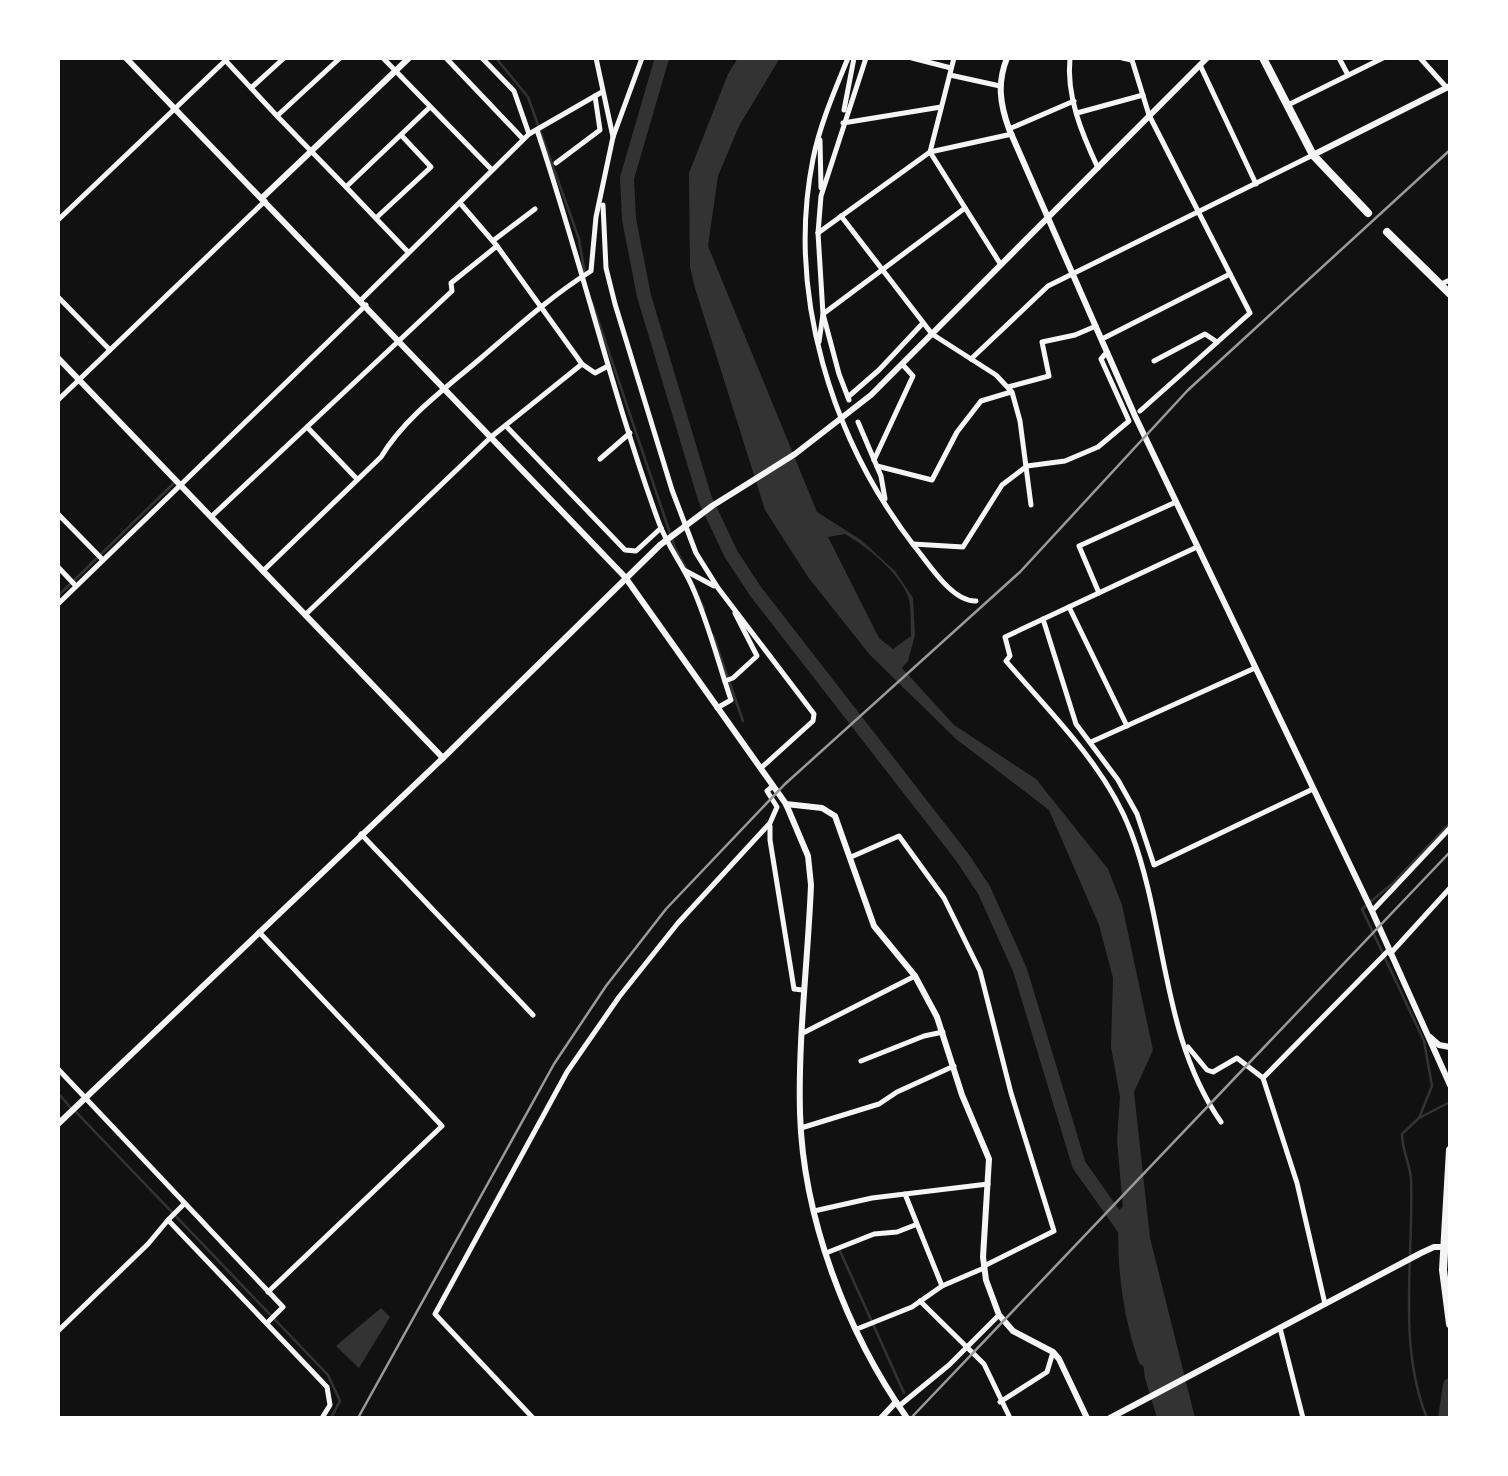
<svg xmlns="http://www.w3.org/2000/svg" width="1508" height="1476" viewBox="0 0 1508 1476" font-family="Mulish,sans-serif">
  <rect width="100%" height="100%" fill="#111"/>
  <g fill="#333" fill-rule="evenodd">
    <path d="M 738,58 L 780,58 L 739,126 L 718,176 L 708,246 L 817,512 L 861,540 L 895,571 L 913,598 L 915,635 L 908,661 L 902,668 L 954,725 L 1036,779 L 1108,869 L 1122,905 L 1153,1050 L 1134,1092 L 1150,1238 L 1195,1418 L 1157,1418 L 1145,1378 L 1125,1231 L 1117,1140 L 1120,1097 L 1111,1047 L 1113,978 L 1099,925 L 1049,810 L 956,739 L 870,655 L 808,577 L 765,510 L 695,288 L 690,267 L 689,173 L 728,74 ZM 845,534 C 866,546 899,572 908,596 C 912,607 910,623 911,636 L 893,649 L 879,638 L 828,537 Z"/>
    <path d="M 381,1308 L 390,1317 L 359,1368 L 336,1346 Z"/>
  </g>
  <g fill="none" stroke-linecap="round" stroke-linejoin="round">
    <g stroke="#333" stroke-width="2.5">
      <path d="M 496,58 L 528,97 L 579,239 L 585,275"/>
      <path d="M 592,302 L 675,548 L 686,568"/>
      <path d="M 689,575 L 704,609"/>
      <path d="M 58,596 L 174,483"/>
      <path d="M 713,635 L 743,721"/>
      <path d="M 58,1093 L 70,1107"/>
      <path d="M 76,1112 L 328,1375 L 340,1401 L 331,1418"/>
      <path d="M 1419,1118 L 1432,1086 L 1424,1041 L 1362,909 L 1393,883 L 1450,823"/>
      <path d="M 840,1251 L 904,1393"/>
      <path d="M 1427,1418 C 1397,1345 1414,1257 1411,1179 C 1410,1164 1402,1150 1402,1134 L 1419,1118 L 1450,1102"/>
    </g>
    <g stroke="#333" stroke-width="14">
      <path d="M 662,58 L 627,178 L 629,219 L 644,296 L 705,499 L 731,554 L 756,592 L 962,857 L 984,890 L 1020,970 L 1079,1165 L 1125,1230"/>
      <path d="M 1126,1213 C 1123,1262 1129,1312 1145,1359"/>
      <path d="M 1445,1418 L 1450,1385"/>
    </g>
    <g stroke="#f5f5f5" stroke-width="5">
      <path d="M 383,58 L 492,170"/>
      <path d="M 446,58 L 523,139"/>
      <path d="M 482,58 L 514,91 L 529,134"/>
      <path d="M 596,58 L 613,137"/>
      <path d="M 848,58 C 835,90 820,124 813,159 C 786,294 832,440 915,547 C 929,564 952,602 976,601"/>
      <path d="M 912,58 L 951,68"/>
      <path d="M 954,58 L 930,152 L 1001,265"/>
      <path d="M 1070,58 C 1066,96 1082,134 1098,168"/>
      <path d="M 1122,58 L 1132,60"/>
      <path d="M 1339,58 L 1348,75"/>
      <path d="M 1420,58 L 1447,88"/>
      <path d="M 225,60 L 277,116 L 340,58"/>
      <path d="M 1132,60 L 1149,115 L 1250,313 L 1140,411"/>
      <path d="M 1200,65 L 1256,184"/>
      <path d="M 950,75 L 1000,86"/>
      <path d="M 251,88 L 284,58"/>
      <path d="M 1288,105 L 1383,58"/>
      <path d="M 844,110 L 854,58"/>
      <path d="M 1077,113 L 1143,95"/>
      <path d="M 277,116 L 346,187"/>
      <path d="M 843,123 L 941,107"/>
      <path d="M 1009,129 L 1074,101"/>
      <path d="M 537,130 C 581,260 612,394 659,523 C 667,545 682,564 691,584 C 708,621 718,662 731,700 L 717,708"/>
      <path d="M 820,140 L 821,188"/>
      <path d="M 556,163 L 600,130 L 595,96"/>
      <path d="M 460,203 L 497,246"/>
      <path d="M 603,205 L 606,268 L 615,304 L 672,490 L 696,553 L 718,588 L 814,714 L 813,721 L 761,768"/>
      <path d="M 841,216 L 932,334 L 996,375 L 1012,392 L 1020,421 L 1031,505"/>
      <path d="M 376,218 L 431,167 L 401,135"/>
      <path d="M 58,220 L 228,58"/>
      <path d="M 818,233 L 930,152 L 1012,134"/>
      <path d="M 494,240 L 535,209"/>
      <path d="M 408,252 L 346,187 L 430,107"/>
      <path d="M 1441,284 L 1450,280"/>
      <path d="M 58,297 L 110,350"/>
      <path d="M 361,300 L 529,134 L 602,92"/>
      <path d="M 1102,339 L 1230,274"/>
      <path d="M 819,342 L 823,314 L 965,208"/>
      <path d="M 971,359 L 1048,286 L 1313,155"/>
      <path d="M 1154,361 L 1205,334 L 1217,342"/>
      <path d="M 1008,387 L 1049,376 L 1042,342 L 1075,335 L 1096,326"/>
      <path d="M 848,397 L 879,370 L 923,323"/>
      <path d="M 58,400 L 265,201"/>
      <path d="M 849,400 L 839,374 L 823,314 L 818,233 L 821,196 L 866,58"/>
      <path d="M 858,422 L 881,476 L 885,499"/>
      <path d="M 506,426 L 625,550 L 636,551 L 661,528"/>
      <path d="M 307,427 L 357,479"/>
      <path d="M 600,459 L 630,433"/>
      <path d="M 874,460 L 913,376 L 902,364"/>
      <path d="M 877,466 L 932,480 L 957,432 L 981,401 L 1011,392"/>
      <path d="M 58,514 L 103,560"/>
      <path d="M 211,517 L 452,291 L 451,283 L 497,246 L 582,364"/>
      <path d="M 913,544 L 963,547 L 1002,485 L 1027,466 L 1065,461 L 1098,447 L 1129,421 L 1101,359 L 1107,352"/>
      <path d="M 1197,547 L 1005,637 L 1010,656 L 1006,661 C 1051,714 1106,766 1131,832 C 1167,927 1161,1036 1221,1122"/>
      <path d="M 58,567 L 76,586"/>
      <path d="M 684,570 L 714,586"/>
      <path d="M 263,571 L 381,457 C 405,417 446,388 481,358 C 516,328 551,296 591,271 L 596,217 L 613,137 L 642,58"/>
      <path d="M 1099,593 L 1079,546 L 1176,502"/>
      <path d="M 58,604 L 366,305"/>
      <path d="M 1069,607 L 1127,726"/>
      <path d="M 305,615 L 491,437 L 582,364 L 595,373 L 608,366"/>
      <path d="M 1043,619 L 1076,724 L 1118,780 L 1137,814 L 1154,865 L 1313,789"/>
      <path d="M 725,681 L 733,678 L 757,656 L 735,613"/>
      <path d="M 1091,742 L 1255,668"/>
      <path d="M 770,826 L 770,840 L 794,989 L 803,990"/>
      <path d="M 361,834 L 533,1015"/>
      <path d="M 851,857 L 899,836 L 944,898 L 980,971 L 1011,1093 L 1054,1231 L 984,1266"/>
      <path d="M 1372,911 L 1450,828"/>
      <path d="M 259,932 L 442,1126 L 268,1292"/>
      <path d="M 1390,954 L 1450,888"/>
      <path d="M 803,1033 L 915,976"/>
      <path d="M 1188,1047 L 1207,1070 L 1213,1072 L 1237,1058 L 1263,1078"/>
      <path d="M 861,1061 L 924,1036 L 943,1032"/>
      <path d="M 58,1069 L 283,1307 L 267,1323"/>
      <path d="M 801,1128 L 879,1104 L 897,1092 L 954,1066"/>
      <path d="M 905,1194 L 942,1286"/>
      <path d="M 814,1211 L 872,1198 L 988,1184"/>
      <path d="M 168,1220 L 184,1204"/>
      <path d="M 826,1253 L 874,1234 L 897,1232 L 915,1225"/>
      <path d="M 920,1301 L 984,1364 L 1010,1418"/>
      <path d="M 1325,1304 L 1297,1183 L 1263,1078 L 1389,950"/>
      <path d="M 1280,1328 L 1303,1418"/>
      <path d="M 857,1329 L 912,1307 L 942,1286 L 984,1268"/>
      <path d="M 58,1331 L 148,1244 L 168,1220 L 327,1387 L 330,1405 L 322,1418"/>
      <path d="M 1000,1402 L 1047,1372 L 1053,1352"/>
      <path d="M 899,1406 L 949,1365 L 999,1315"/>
      <path d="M 533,1418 L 435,1314 L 567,1072 L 619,997 L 678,923 L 770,823 L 777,807 L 767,791 L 773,786"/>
    </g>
    <g stroke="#f5f5f5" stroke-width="6">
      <path d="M 126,58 L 625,577 L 786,804 L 808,856 L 811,885 C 808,960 798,1037 800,1113 C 803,1218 847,1333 907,1418"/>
      <path d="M 1007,58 C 997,83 1000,104 1009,129 L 1135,416 L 1372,911 L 1450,1085"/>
      <path d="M 1313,155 L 1450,86"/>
      <path d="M 262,198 L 409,58"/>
      <path d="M 58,358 L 443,758"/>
      <path d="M 786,804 L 822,808 L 835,816 L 874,926 L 915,976 L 937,1017 L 962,1095 L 989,1159 L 983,1257 L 986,1280 L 999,1315 L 1013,1331 L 1053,1352 L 1059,1359 L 1087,1418"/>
      <path d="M 1430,1037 L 1439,1045 L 1450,1047"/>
      <path d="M 58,1124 L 443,758 L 660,545 L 712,506 L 795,454 L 871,395 L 1207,58"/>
      <path d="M 881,1418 L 896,1402"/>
      <path d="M 1110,1418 L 1421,1253 L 1434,1247 L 1444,1247"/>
    </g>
    <g stroke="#f5f5f5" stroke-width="8">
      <path d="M 1263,58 L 1313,155 L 1368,213"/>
      <path d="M 1387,232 L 1450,294"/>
      <path d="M 1450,1150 L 1443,1270 L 1450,1324"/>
    </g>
    <g stroke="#9a9a9a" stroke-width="2.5">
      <path d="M 358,1418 L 554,1064 L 606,986 L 666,909 L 785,784 L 1020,572 L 1188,390 L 1450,150"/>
      <path d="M 911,1418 L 1450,852"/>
    </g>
  </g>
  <rect width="1508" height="1476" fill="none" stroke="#ffffff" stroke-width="120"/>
</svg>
